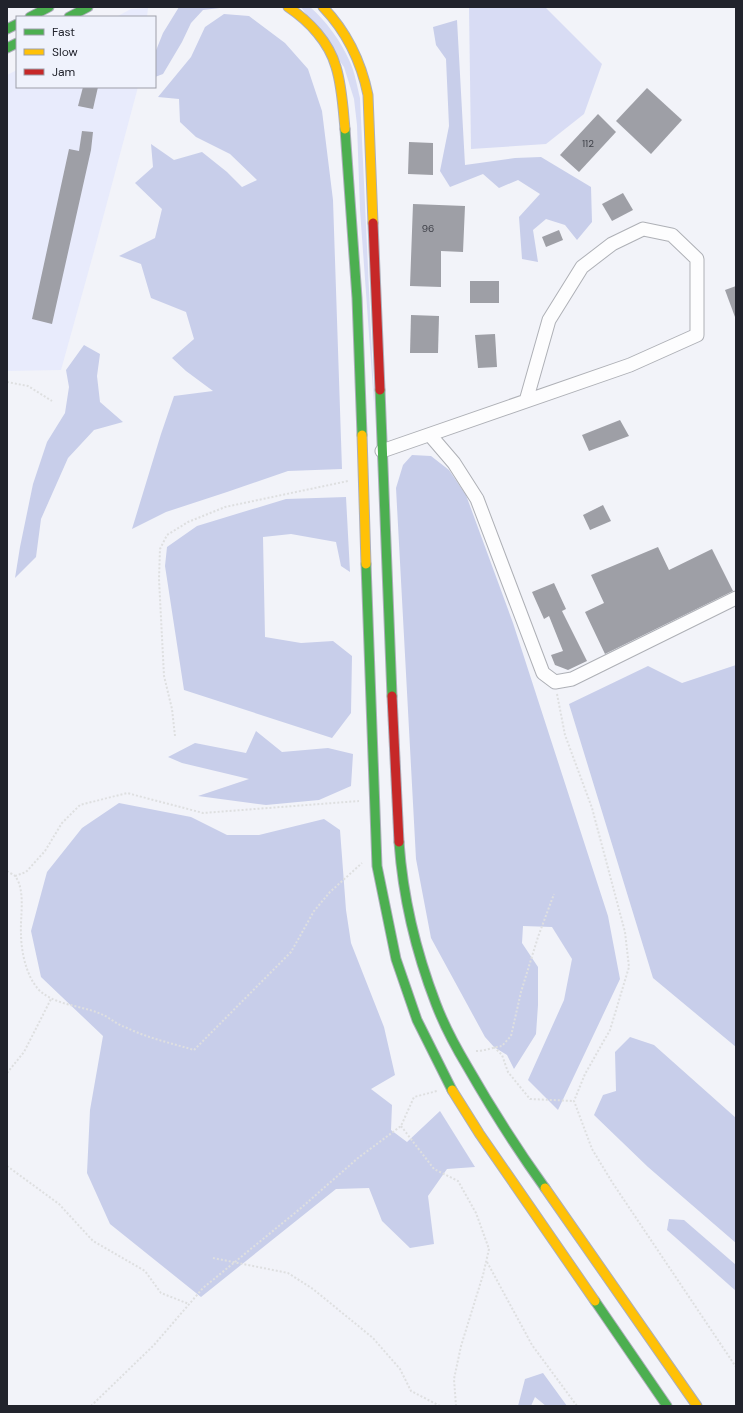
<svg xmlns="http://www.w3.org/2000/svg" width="743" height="1413" viewBox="0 0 743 1413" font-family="'DM Sans',sans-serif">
  <rect width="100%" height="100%" fill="#f2f3f9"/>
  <g fill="#e8ebfc">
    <path d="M 148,8 L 147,17 L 116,17 L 131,9 Z"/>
    <path d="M 17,70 L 17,87 L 138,87 L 93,255 L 61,370 L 7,371 L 7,75 Z"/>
  </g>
  <g fill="#d8dcf4">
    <path d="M 301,7 L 310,7 C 326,21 341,41 350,62 C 355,73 357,86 360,98 L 375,417 L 360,210 L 357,125 L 354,99 L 344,67 Z"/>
    <path d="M 469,7 L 545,7 L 602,64 L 584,114 L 546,144 L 471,149 Z"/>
  </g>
  <g fill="#c8ceea">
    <path d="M 179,7 L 228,7 L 203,10 L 191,23 L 182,42 L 163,74 L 155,77 L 155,53 L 163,33 Z"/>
    <path d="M 224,14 L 249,16 L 285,43 L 308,69 L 322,111 L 333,200 L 342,469 L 288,471 L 227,492 L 166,512 L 132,529 L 161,434 L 174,396 L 213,391 L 186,371 L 172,358 L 194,339 L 186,312 L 151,298 L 141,264 L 119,256 L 155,238 L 162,209 L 135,183 L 153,167 L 151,144 L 174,160 L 202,152 L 227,172 L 242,187 L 257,180 L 230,154 L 196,137 L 180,122 L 179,99 L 158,97 L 191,57 L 205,27 Z"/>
    <path d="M 457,20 L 465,165 L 515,158 L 541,157 L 591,187 L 592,222 L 577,240 L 565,225 L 546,219 L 533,230 L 538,262 L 522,259 L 519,217 L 540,194 L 518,180 L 499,188 L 483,174 L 450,187 L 440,171 L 449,126 L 446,59 L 436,45 L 433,27 Z"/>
    <path d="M 84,345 L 100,354 L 97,376 L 100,402 L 123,422 L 94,430 L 68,458 L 41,519 L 36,557 L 15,578 L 20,547 L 33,484 L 47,442 L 65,413 L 69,387 L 66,370 Z"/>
    <path d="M 412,455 L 431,456 L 449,470 L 466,495 L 513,623 L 608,916 L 620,979 L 558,1110 L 528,1080 L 564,1000 L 572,959 L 552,927 L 523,926 L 522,943 L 538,967 L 538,1005 L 536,1034 L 514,1069 L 507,1055 L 494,1047 L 485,1037 L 431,938 L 416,859 L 396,488 L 403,465 Z"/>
    <path d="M 346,497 L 350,572 L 341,566 L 336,542 L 291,534 L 263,537 L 265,637 L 301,643 L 333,641 L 352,656 L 351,713 L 332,738 L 184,690 L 165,566 L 167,547 L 197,526 L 286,499 Z"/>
    <path d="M 736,665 L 736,1047 L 653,978 L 569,704 L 648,666 L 682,683 Z"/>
    <path d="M 256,731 L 282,752 L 328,748 L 353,754 L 351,786 L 319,800 L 266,805 L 198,796 L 249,779 L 182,763 L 168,757 L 195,743 L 246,753 Z"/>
    <path d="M 119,803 L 191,817 L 227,835 L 259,835 L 324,819 L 340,830 L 346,910 L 351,943 L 384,1027 L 395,1075 L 371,1089 L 392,1105 L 391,1130 L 407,1142 L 440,1111 L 475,1167 L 447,1169 L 428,1196 L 434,1244 L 410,1248 L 382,1221 L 369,1188 L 336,1189 L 201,1297 L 110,1224 L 87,1173 L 90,1110 L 103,1036 L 41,977 L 31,931 L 47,872 L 82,828 Z"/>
    <path d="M 630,1037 L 654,1045 L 736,1118 L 736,1243 L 648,1167 L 594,1115 L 603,1095 L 616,1091 L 615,1052 Z"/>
    <path d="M 669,1219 L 684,1220 L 736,1265 L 736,1291 L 667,1230 Z"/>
    <path d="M 543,1373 L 567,1406 L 546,1406 L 535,1397 L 531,1406 L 518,1406 L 525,1379 Z"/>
  </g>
  <g fill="#9e9fa6">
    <path d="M 83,87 L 98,87 L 93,109 L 78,106 Z"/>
    <path d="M 647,88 L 682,120 L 651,154 L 616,121 Z"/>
    <path d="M 598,114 L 616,132 L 579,172 L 560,155 Z"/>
    <path d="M 82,131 L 93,132 L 91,150 L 52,324 L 32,319 L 69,149 L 79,151 Z"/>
    <path d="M 409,142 L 433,143 L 433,175 L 408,174 Z"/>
    <path d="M 623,193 L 633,210 L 612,221 L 602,204 Z"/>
    <path d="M 413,204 L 465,206 L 463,252 L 441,251 L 441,287 L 410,286 Z"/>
    <path d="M 559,230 L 563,240 L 546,247 L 542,237 Z"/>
    <rect x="470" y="281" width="29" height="22"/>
    <path d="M 736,286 L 736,317 L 735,317 L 725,290 Z"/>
    <path d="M 411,315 L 439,316 L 438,353 L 410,353 Z"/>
    <path d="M 495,334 L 497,367 L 478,368 L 475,335 Z"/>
    <path d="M 620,420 L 629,436 L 589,451 L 582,435 Z"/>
    <path d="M 603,505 L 611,521 L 590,530 L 583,515 Z"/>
    <path d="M 658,547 L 669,570 L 712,549 L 733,591 L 605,654 L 585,612 L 604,603 L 591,575 Z"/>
    <path d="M 554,583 L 566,609 L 562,611 L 587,661 L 568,670 L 555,665 L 551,655 L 563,651 L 549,616 L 544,619 L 532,592 Z"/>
  </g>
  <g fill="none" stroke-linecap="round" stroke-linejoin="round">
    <g stroke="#aeb0b6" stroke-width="15">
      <g id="street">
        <path d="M 430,435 L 454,463 L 477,499 L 543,673 L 555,682 L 572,679 L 736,598"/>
        <path d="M 382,451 L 630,365 L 697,335 L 697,259 L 672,235 L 643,229 L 612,244 L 582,267 L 549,320 L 526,401"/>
      </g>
    </g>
    <g stroke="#acaeba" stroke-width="11">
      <g id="fast">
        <path d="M 30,17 L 49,7"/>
        <path d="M 69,17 L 88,7"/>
        <path d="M 7,29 L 17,24"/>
        <path d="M 7,48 L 17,43"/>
        <path d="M 345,129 L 357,298 L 362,435"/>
        <path d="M 380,390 L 392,696"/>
        <path d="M 366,564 L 377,866 L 396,959 L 417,1020 L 452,1090"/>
        <path d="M 399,842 C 403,898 416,952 436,1004 C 444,1025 455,1046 467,1066 C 491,1108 517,1149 545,1188"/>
        <path d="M 595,1301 L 667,1406"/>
      </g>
    </g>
    <g stroke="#acaeba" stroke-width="11">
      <g id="slow">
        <path d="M 288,7 C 309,21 329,42 336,67 C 342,86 343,108 345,129"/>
        <path d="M 323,7 C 347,32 361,61 368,95 L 373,223"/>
        <path d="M 362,435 L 366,564"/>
        <path d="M 452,1090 L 479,1133 L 595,1301"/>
        <path d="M 545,1188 L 697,1406"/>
      </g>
    </g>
    <g stroke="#acaeba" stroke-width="11">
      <g id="jam">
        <path d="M 373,223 L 380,390"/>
        <path d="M 392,696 L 399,842"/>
      </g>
    </g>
    <g stroke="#dedfe0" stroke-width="2" stroke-dasharray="2 2" stroke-linecap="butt">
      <path d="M 7,382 L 28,386 L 52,401"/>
      <path d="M 557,694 L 565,735 L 592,808 L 625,932 L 629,967 L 610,1030 L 585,1074 L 574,1101 L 592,1149 L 612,1182 L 736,1367"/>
      <path d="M 175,736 L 172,709 L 164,676 L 159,579 L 160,549 L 167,535 L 188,522 L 225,507 L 348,481"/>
      <path d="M 7,871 C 9,873 13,874 15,876 C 26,890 20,917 21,933 C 21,951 26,976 39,990 C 56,1006 81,1005 101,1014 C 109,1017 116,1024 125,1027 C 147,1038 171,1043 194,1050 L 291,952 L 314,911 L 330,892 L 362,863"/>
      <path d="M 15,876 L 26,872 L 45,851 L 62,823 L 80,805 L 127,793 L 203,813 L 359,801"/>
      <path d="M 494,1047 L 502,1055 L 508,1072 L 530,1099 L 574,1101"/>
      <path d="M 476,1051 C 485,1051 494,1047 502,1046 L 511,1036 L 521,992 L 538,937 L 554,894"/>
      <path d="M 7,1073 L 24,1052 L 51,999"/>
      <path d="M 401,1126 L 434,1169 L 458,1181 L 476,1213 L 489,1249 L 483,1275 L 461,1346 L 454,1379 L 456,1406"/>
      <path d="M 7,1166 L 59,1204 L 93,1241 L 145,1271 L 161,1293 L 189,1304"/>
      <path d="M 213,1258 L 288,1273 L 313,1289 L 373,1338 L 400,1369 L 411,1391 L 440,1406"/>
      <path d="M 487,1262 L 532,1345 L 577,1406"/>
      <path d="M 91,1406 L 154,1345 L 203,1288 L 301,1208 L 358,1158 L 401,1126 L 414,1097 L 437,1091"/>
    </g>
    <use href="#street" stroke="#fdfdfe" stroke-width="13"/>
    <use href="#fast" stroke="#4caf50" stroke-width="9"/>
    <use href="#slow" stroke="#ffc107" stroke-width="9"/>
    <use href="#jam" stroke="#c62828" stroke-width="9"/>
  </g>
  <g text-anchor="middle" stroke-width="4" stroke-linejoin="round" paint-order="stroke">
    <g font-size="10" fill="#40424a">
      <text x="588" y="147">112</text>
      <text x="428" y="232">96</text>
    </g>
  </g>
  <rect width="743" height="1413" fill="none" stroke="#21232c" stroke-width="16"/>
  <rect x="16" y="16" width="140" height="72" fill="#eff2fc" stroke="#9d9fa9"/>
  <rect x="24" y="29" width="20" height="6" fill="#4caf50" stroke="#9d9fa9"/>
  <text x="52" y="36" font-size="12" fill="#21232c">Fast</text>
  <rect x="24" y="49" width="20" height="6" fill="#ffc107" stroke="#9d9fa9"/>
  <text x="52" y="56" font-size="12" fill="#21232c">Slow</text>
  <rect x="24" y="69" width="20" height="6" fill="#c62828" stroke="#9d9fa9"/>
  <text x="52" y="76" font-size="12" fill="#21232c">Jam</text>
</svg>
